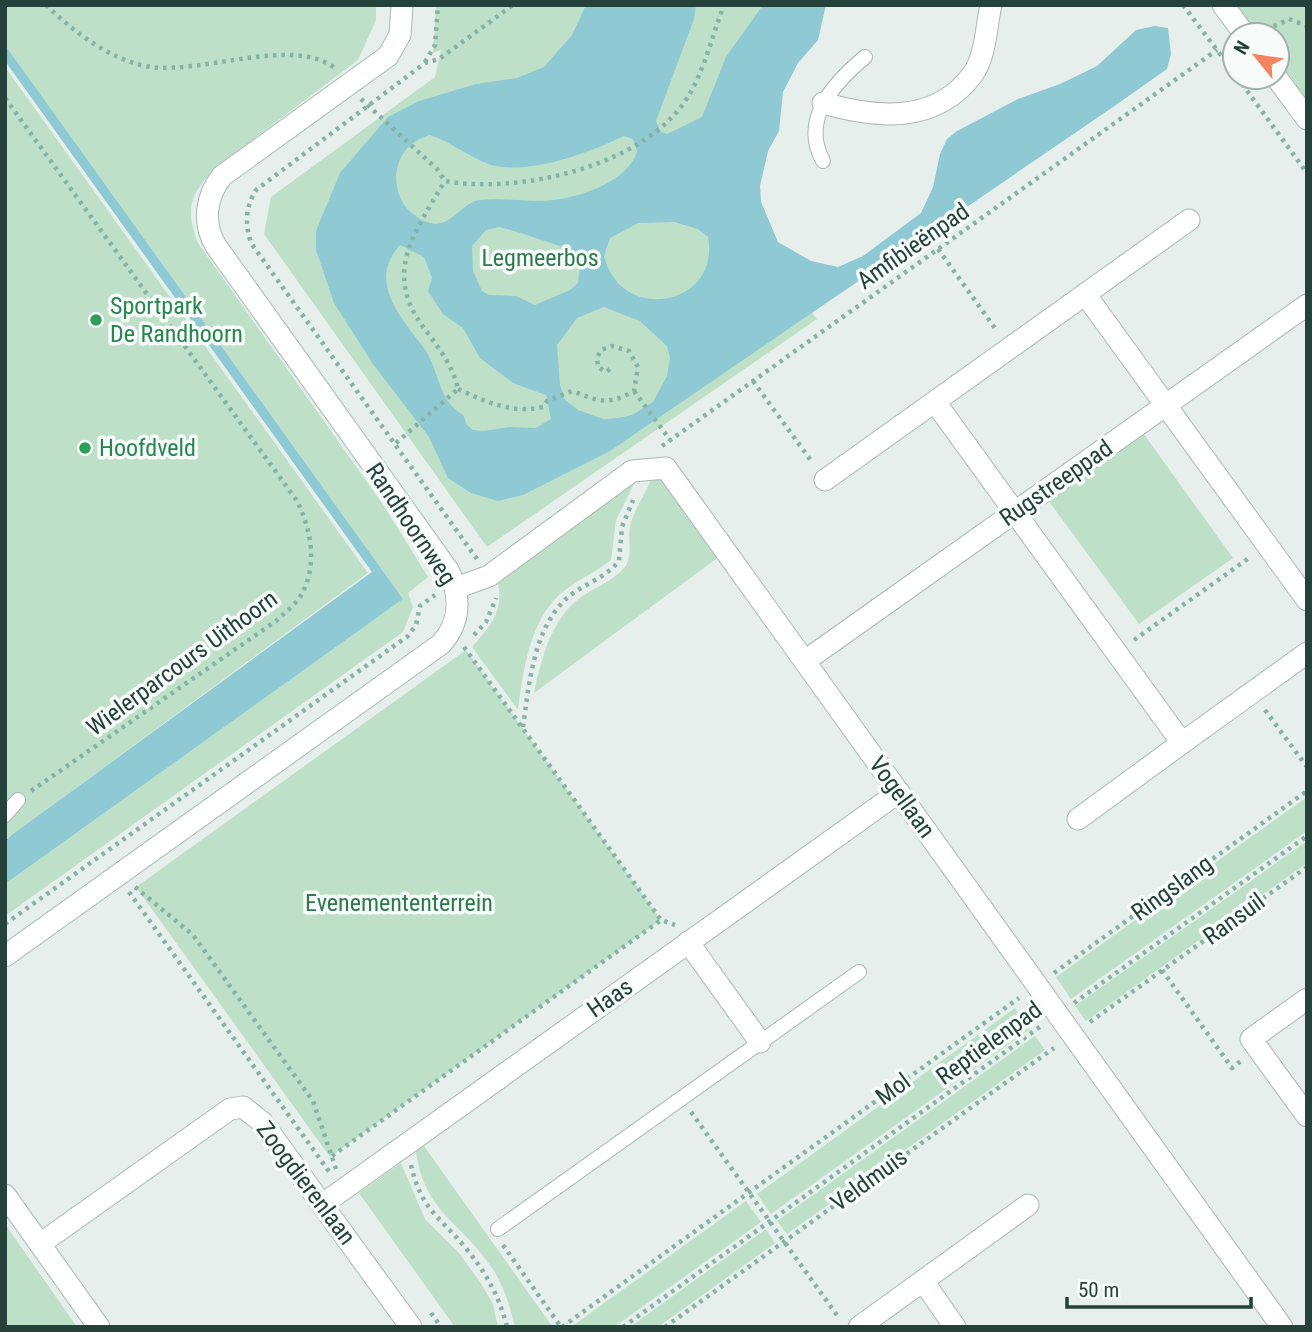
<svg xmlns="http://www.w3.org/2000/svg" width="1312" height="1332" viewBox="0 0 1312 1332" font-family="'Roboto Condensed',sans-serif">
  <rect width="100%" height="100%" fill="#e6efeb"/>
  <g fill="#bfe0c8">
    <path d="M 5,5 L 376,5 L 376,20 L 358,60 L 219,165 C 191,192 184,206 198,243 L 384,506 L 428,577 L 408,593 L 413,607 L 403,632 L 5,916 L 5,884 L 403,599 L 5,45 Z"/>
    <path d="M 436,5 L 805,5 L 741,158 L 747,232 L 817,319 L 487,547 L 264,234 L 271,197 L 435,77 L 441,50 L 433,53 Z"/>
    <path d="M 1222,5 L 1307,5 L 1307,120 L 1277,77 L 1277,35 L 1244,35 Z"/>
    <path d="M 5,67 L 368,573 L 5,840 Z"/>
    <path d="M 1143,433 L 1233,558 L 1139,624 L 1048,500 Z"/>
    <path d="M 638,476 L 616,520 L 611,560 C 596,572 580,579 565,590 C 530,616 523,671 518,710 L 472,647 C 492,625 505,609 497,579 Z"/>
    <path d="M 663,476 L 720,556 L 534,693 C 541,661 550,623 576,601 C 591,588 610,584 624,568 C 634,556 627,540 630,526 C 634,510 646,493 652,477 Z"/>
    <path d="M 466,650 L 661,920 L 330,1157 L 136,887 Z"/>
    <path d="M 1307,797 L 1307,831 L 1071,999 L 1056,977 Z"/>
    <path d="M 1307,841 L 1307,863 L 1086,1021 L 1075,1006 Z"/>
    <path d="M 1015,1008 L 1030,1029 L 771,1214 L 757,1194 Z"/>
    <path d="M 1035,1036 L 1045,1050 L 787,1234 L 777,1221 Z"/>
    <path d="M 424,1146 L 552,1326 L 551,1327 L 515,1327 C 510,1307 505,1289 494,1271 C 464,1223 424,1214 416,1151 Z"/>
    <path d="M 401,1163 L 425,1219 L 459,1253 L 480,1282 L 493,1304 L 498,1327 L 455,1327 L 359,1193 Z"/>
    <path d="M 746,1201 L 761,1222 L 614,1327 L 571,1327 Z"/>
    <path d="M 5,1224 L 77,1327 L 5,1327 Z"/>
    <path d="M 766,1229 L 775,1243 L 658,1327 L 630,1327 Z"/>
  </g>
  <g fill="#8ec9d4" fill-rule="evenodd">
    <path d="M 586,5 L 696,5 L 694,19 L 656,121 L 661,132 L 667,134 L 702,117 L 726,57 L 763,5 L 826,5 L 818,40 L 798,63 L 783,92 L 779,131 L 768,151 L 760,186 L 761,202 L 778,242 L 811,261 L 838,267 L 863,256 L 921,213 L 933,187 L 940,154 L 947,139 L 957,131 L 1018,99 L 1060,84 L 1097,66 L 1136,30 L 1155,26 L 1168,28 L 1171,54 L 1167,69 L 1113,107 L 610,451 L 523,495 L 498,501 L 471,493 L 448,478 L 429,437 L 373,364 L 334,303 L 316,250 L 316,231 L 340,173 L 388,117 L 419,101 L 476,84 L 517,78 L 544,67 L 572,35 ZM 430,135 C 451,142 468,156 488,164 C 525,177 591,152 624,136 L 633,139 L 637,151 C 630,180 581,197 554,200 C 530,203 504,197 479,200 C 460,203 450,231 427,222 C 385,207 386,146 430,135 ZM 674,222 L 698,229 L 708,237 C 721,306 621,325 604,256 L 610,238 L 638,223 ZM 499,227 C 504,227 570,249 574,251 C 576,253 580,258 581,260 L 578,283 L 570,290 L 535,305 L 516,296 L 489,295 L 482,291 L 473,271 L 472,246 L 486,230 ZM 400,245 L 424,257 L 432,278 L 428,291 L 443,314 L 463,328 L 480,358 L 513,383 L 546,395 L 551,419 L 536,428 L 510,427 L 484,431 L 473,430 L 466,424 L 464,416 C 461,413 455,410 452,406 C 438,391 437,368 426,351 C 405,321 365,284 400,245 ZM 604,307 L 640,321 L 667,346 L 670,358 L 667,376 L 653,402 L 632,415 L 618,418 L 603,419 L 578,410 L 565,400 L 560,385 L 557,345 L 577,318 Z"/>
    <path d="M 5,45 L 403,599 L 5,884 L 5,841 L 13,834 L 372,572 L 5,61 Z"/>
  </g>
  <g fill="none" stroke-linecap="round" stroke-linejoin="round">
    <g stroke="#a8b8b2" stroke-width="16">
      <g id="lane">
        <path d="M 823,161 C 800,119 834,83 865,57"/>
        <path d="M 5,815 L 18,800"/>
        <path d="M 498,1229 L 859,972"/>
      </g>
    </g>
    <g stroke="#a8b8b2" stroke-width="23">
      <g id="street">
        <path d="M 1223,5 L 1245,35"/>
        <path d="M 1276,77 L 1307,119"/>
        <path d="M 823,103 C 876,118 935,125 973,74 C 986,55 986,27 991,5"/>
        <path d="M 1085,294 L 1307,600"/>
        <path d="M 935,402 L 1182,743 L 1307,653"/>
        <path d="M 825,480 L 1189,220"/>
        <path d="M 456,588 L 489,576 L 632,471 L 666,468 L 1282,1327"/>
        <path d="M 805,661 L 1307,305"/>
        <path d="M 1078,819 L 1182,743"/>
        <path d="M 688,942 L 760,1042"/>
        <path d="M 1307,999 L 1251,1039 L 1307,1116"/>
        <path d="M 323,1204 L 899,792"/>
        <path d="M 40,1244 L 230,1109 L 243,1107 L 262,1122 L 411,1327"/>
        <path d="M 923,1281 L 955,1327"/>
        <path d="M 859,1327 L 1028,1205"/>
      </g>
    </g>
    <g stroke="#a4bbb3" stroke-width="23">
      <g id="secondary">
        <path d="M 5,956 L 441,644 C 461,622 461,595 448,570 L 216,246 C 202,223 206,196 222,176 L 388,56 L 400,35 L 402,5"/>
        <path d="M 5,1195 L 99,1327"/>
      </g>
    </g>
    <g stroke="#86b3a5" stroke-width="4.5" stroke-dasharray="3.5 5" stroke-linecap="butt">
      <path d="M 46,5 C 74,32 111,61 151,67 C 203,74 293,36 335,68"/>
      <path d="M 1183,5 L 1235,74"/>
      <path d="M 1266,30 L 1289,19 L 1307,26"/>
      <path d="M 425,62 L 435,45 L 438,5"/>
      <path d="M 1237,77 L 1307,173"/>
      <path d="M 5,98 L 297,501 C 312,531 318,567 300,597 C 294,606 283,614 276,621 L 31,791"/>
      <path d="M 361,99 L 437,169 L 445,181 C 517,194 633,168 680,108 C 703,79 711,38 724,5"/>
      <path d="M 938,249 L 997,331"/>
      <path d="M 753,381 L 812,462"/>
      <path d="M 458,389 C 486,402 512,414 543,407 L 547,401 L 572,391 C 599,401 607,406 634,391 L 638,367 L 629,351 L 612,346 L 601,350 L 597,358 L 598,367 L 606,372 L 610,369"/>
      <path d="M 634,391 L 670,440"/>
      <path d="M 396,443 L 458,389 C 453,366 438,347 424,328 C 382,272 415,232 445,181"/>
      <path d="M 662,446 L 1217,50"/>
      <path d="M 477,559 L 251,243 C 245,224 245,208 256,190 L 425,63 L 439,59 L 513,5"/>
      <path d="M 474,635 L 486,622 L 496,598"/>
      <path d="M 1134,640 L 1249,558"/>
      <path d="M 464,647 L 661,920 L 675,925"/>
      <path d="M 1265,710 L 1307,767"/>
      <path d="M 523,727 C 529,685 533,630 566,599 C 582,584 605,579 619,561 L 622,527 L 633,500"/>
      <path d="M 135,887 L 193,935 L 313,1101 L 336,1169"/>
      <path d="M 129,892 L 330,1173"/>
      <path d="M 5,924 L 408,636 L 416,625 L 420,606 L 435,595"/>
      <path d="M 1162,970 L 1232,1068 L 1242,1060"/>
      <path d="M 1054,973 L 1307,791"/>
      <path d="M 1074,1003 L 1307,836"/>
      <path d="M 1090,1022 L 1307,867"/>
      <path d="M 691,1112 L 839,1318"/>
      <path d="M 332,1156 L 661,920"/>
      <path d="M 411,1165 C 421,1209 438,1215 464,1246 C 485,1271 499,1295 507,1327"/>
      <path d="M 503,1245 L 561,1327"/>
      <path d="M 431,1313 L 441,1327"/>
      <path d="M 562,1327 L 1019,998"/>
      <path d="M 623,1327 L 1041,1026"/>
      <path d="M 665,1327 L 1054,1048"/>
    </g>
    <use href="#lane" stroke="#fff" stroke-width="14"/>
    <use href="#street" stroke="#fff" stroke-width="21"/>
    <use href="#secondary" stroke="#fff" stroke-width="21"/>
  </g>
  <g fill="#2e9e5b" stroke="#f7fbf9" stroke-width="2.5">
    <circle cx="96" cy="320" r="7"/>
    <circle cx="85" cy="448" r="7"/>
  </g>
  <g text-anchor="middle" stroke-width="7" stroke-linejoin="round" paint-order="stroke">
    <g font-size="24" fill="#24423a" stroke="#f7fbf9">
      <text transform="translate(913 246) rotate(-35)" y="8">Amfibieënpad</text>
      <text transform="translate(1056 483) rotate(-35)" y="8">Rugstreeppad</text>
      <text transform="translate(411 524) rotate(56)" y="8">Randhoornweg</text>
      <text transform="translate(182 663) rotate(-36)" y="8">Wielerparcours Uithoorn</text>
      <text transform="translate(902 797) rotate(54)" y="8">Vogellaan</text>
      <text transform="translate(1172 888) rotate(-36)" y="8">Ringslang</text>
      <text transform="translate(1234 919) rotate(-36)" y="8">Ransuil</text>
      <text transform="translate(610 998) rotate(-35)" y="8">Haas</text>
      <text transform="translate(989 1043) rotate(-36)" y="8">Reptielenpad</text>
      <text transform="translate(893 1089) rotate(-36)" y="8">Mol</text>
      <text transform="translate(869 1180) rotate(-36)" y="8">Veldmuis</text>
      <text transform="translate(306 1183) rotate(53)" y="8">Zoogdierenlaan</text>
    </g>
    <g font-size="24" fill="#2d7a4b" stroke="#f7fbf9">
      <text x="540" y="266">Legmeerbos</text>
      <text x="399" y="911">Evenemententerrein</text>
    </g>
    <g font-size="24" fill="#27864d" stroke="#f7fbf9" text-anchor="start">
      <text x="110" y="314">Sportpark<tspan x="110" dy="28">De Randhoorn</tspan></text>
      <text x="99" y="456">Hoofdveld</text>
    </g>
  </g>
  <rect width="1312" height="1332" fill="none" stroke="#24423a" stroke-width="14"/>
  <g transform="translate(1256 56) rotate(300)"><circle r="33" fill="#f7fbf9" stroke="#a3b1ad" stroke-width="2"/>
  <path d="M0-5L12 26L0 18L-12 26Z" fill="#f4845f"/>
  <text y="-10" font-size="19" font-weight="bold" text-anchor="middle" fill="#24423a">N</text>
  </g>
  <path d="M1067 1297v10h184v-10" fill="none" stroke="#24423a" stroke-width="3.5"/>
  <text x="1078" y="1297" font-size="21" fill="#24423a" stroke="#f7fbf9" stroke-width="5" paint-order="stroke">50 m</text>
</svg>
